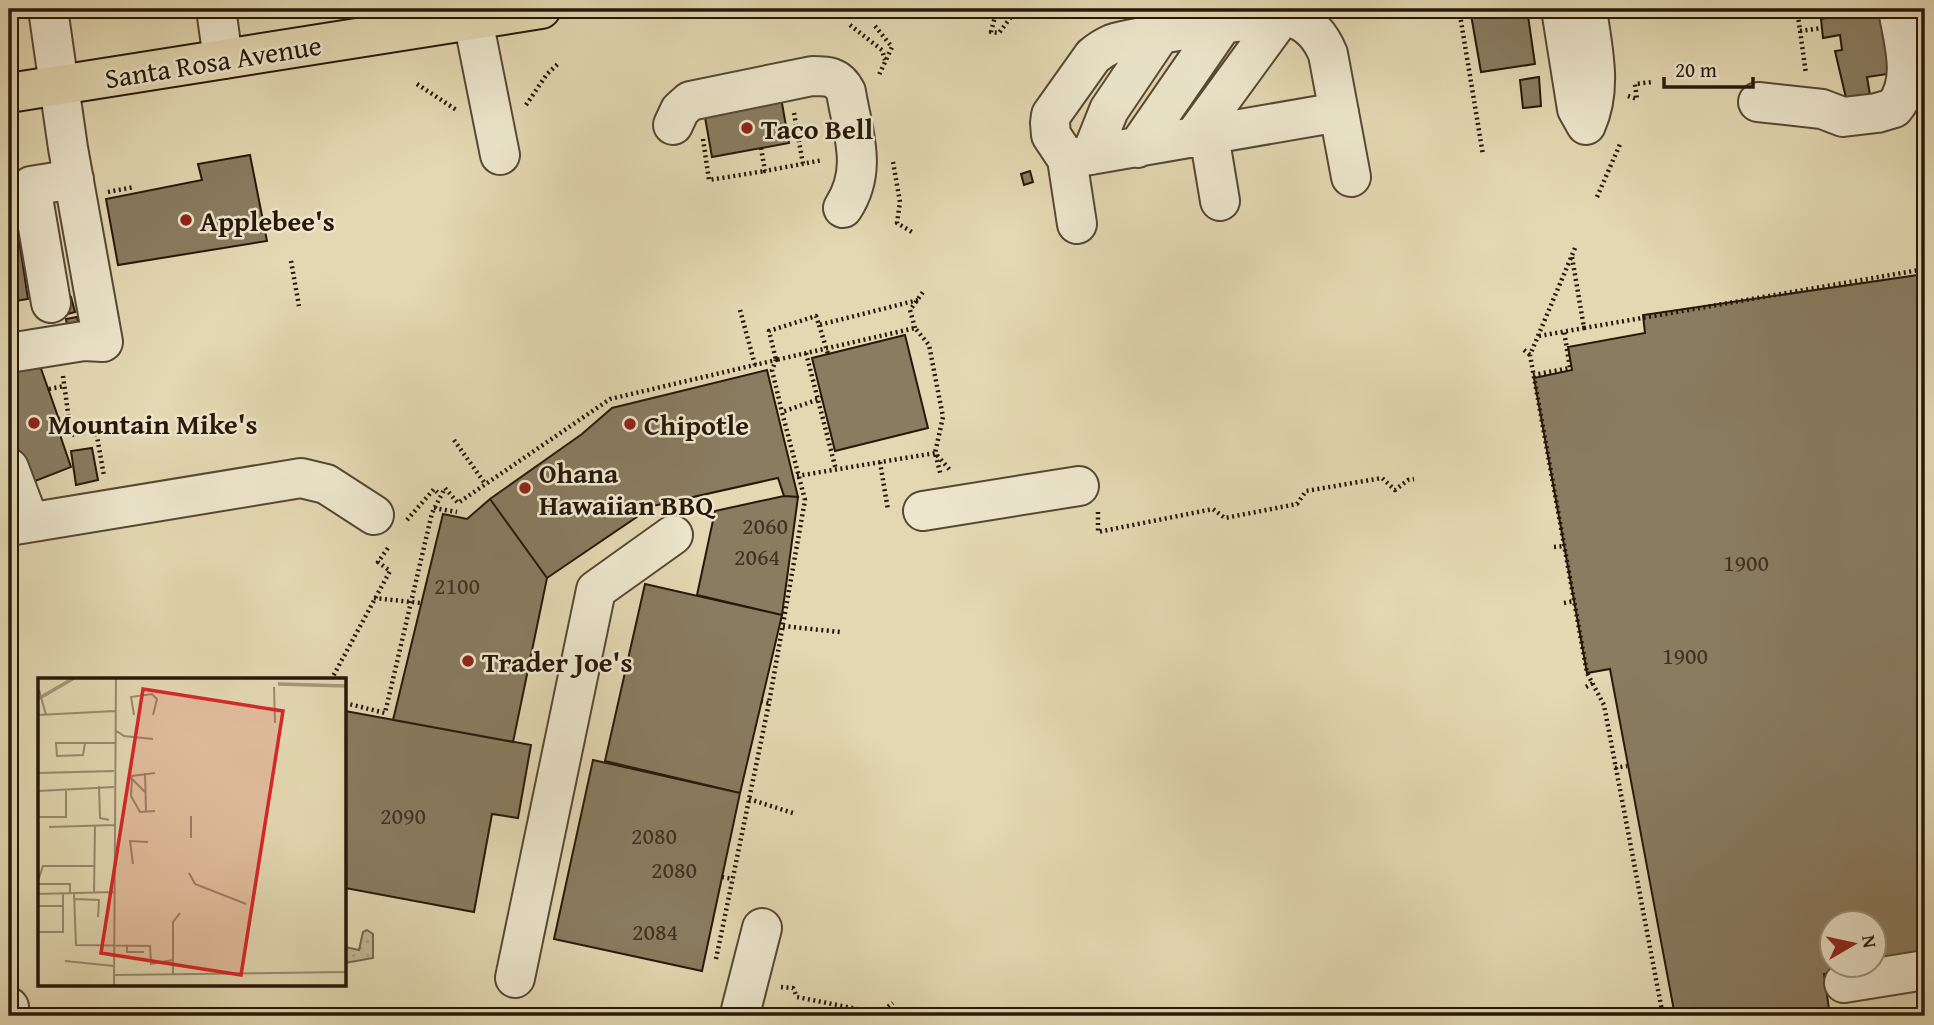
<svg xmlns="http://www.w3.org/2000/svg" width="1934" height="1025" viewBox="0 0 1934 1025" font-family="'Gentium Book Plus',serif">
<defs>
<pattern id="grass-dots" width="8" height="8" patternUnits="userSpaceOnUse" patternTransform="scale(1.75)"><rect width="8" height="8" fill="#c3b795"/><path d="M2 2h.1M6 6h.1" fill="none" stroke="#a89d7f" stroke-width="1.8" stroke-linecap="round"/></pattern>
</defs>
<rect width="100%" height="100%" fill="#e3d8b2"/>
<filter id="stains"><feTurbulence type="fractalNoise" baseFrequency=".00286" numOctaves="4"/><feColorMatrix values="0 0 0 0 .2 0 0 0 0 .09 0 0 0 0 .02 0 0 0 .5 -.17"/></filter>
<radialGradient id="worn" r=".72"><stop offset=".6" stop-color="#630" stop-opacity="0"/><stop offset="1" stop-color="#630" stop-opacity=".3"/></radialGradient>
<!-- grass -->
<path fill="url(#grass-dots)" stroke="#756850" stroke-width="2" d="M367,930l6,4v24l-28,5v-16l14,3 4,-18z"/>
<!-- building -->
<path fill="#897c61" stroke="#27180a" stroke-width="2" d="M1470,9h57l8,55 -54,8z
M1826,9h58l10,64 -27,4 3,18 -24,3 -11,-47 7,-1 -2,-15 -17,3 -2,-19 6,-1z
M1539,77l2,29 -18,2 -3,-28z
M780,92l9,51 -77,14 -9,-51z
M250,155l17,86 -149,24 -12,-66 96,-19 -4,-16z
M1030,171l3,11 -9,3 -3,-11z
M9,213h6l13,86 -19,3z
M1925,274v682l-51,9v-42h-42v42h37l-45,9 6,42h-155l-65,-347 -23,4 -53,-295 38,-8 -4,-23 77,-14 -2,-18z
M71,297l4,15 -15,4 -4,-16z
M77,317l4,17 -12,2 -3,-17z
M905,335l23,93 -93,23 -23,-93z
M39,363l23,65 -4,1 13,38 -46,18 -16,-45v-66z
M767,370l31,127 -14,-1 -6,-18 -125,28 -106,72 -57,-79 92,-65 30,-26z
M92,448l6,32 -22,5 -5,-34z
M784,496l14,1 -16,118 -85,-20 18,-84z
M490,499l57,79 -34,164 -120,-22 50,-206 24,5z
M645,584l137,31 -42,178 -135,-32z
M345,711l186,34 -13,73 -26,-4 -18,98 -129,-24z
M593,760l147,33 -38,178 -148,-32z"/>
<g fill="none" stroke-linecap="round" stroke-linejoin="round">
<!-- minor casing -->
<g stroke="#564834" stroke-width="42">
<path id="minor" d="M216,9l7,50
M1561,9l16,100 9,16c17,-38 6,-77 1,-116
M473,20l27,135
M1758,102l64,7 21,8 34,-4 17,-5c23,-28 9,-67 4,-99
M673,125l7,-15 10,-9 122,-25c16,0 26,0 34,16 7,42 22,78 -3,116
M1209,135l11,66
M1193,138l89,-122
M1137,148l85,-123
M1091,155l18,-45 50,-74
M1067,159l272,-47
M1077,224l-10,-65 -16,-24 -1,-12 1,-8 42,-59c6,-5 12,-9 19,-12 18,-6 166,-31 180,-26 18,5 29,19 36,36l23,123
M51,303l-20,-117 43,-7
M9,353l75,-12 19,1 -35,-194 -20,-139
M9,468l20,53
M923,511l156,-25
M9,526l292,-48 25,6 48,31
M515,978l81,-388 77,-55
M1844,983l81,-13
M9,1007l1,9
M741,1010l21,-82"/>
</g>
<!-- major casing -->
<g stroke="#27180a" stroke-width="42">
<path id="major" d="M9,93l532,-84"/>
</g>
<!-- path -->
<path stroke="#27180a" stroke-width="4.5" stroke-dasharray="2 3.5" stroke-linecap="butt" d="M997,9l-6,23 8,1 18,-24
M1459,9l24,146
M1797,9l9,65
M850,25l32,25 3,10
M875,26l17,21 -14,30
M1800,31l22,-3
M417,84l41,27
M1628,96l9,3 -2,-15 17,-2
M526,105l21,-31 12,-11
M794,113l9,51
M703,139l6,41 56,-9
M761,148l4,23 58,-11
M893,162l7,40 -3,21 15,9
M108,192l26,-5
M1597,197l24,-55
M1575,248l-45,107 57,318 17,32 59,311
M291,261l8,45
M918,300l-99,25 -3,-9 -47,15 7,29 139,-32 14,17 14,72 -8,36 6,23
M740,310l15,55
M819,325l9,29
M915,328l-5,-18 13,-18
M1584,328l341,-59
M1539,336l45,-8 -12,-71
M1524,350l6,5
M806,353l30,117
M1533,375l37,-7 -6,-37
M63,376l8,59 25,-4 8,45
M49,389l15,-3
M58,419l10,-2
M454,440l32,45
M880,462l8,48
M797,476l138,-23 16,18
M434,508l23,4
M1098,512v20l115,-23 12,9 72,-14 9,-13 76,-13 13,12 13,-10 6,-1
M407,520l27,-31 5,5
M1554,547l10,-1
M374,598l47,5
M1564,603l10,-2
M783,626l57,6
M331,680l59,-109 -12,-9 10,-14
M1586,687l7,-4
M761,701l8,2
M345,703l40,10 47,-200 13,-25 13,15 152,-104 166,-39 -4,10 10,42
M1615,768l12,-2
M749,799l47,15
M722,877l11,2
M716,959l53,-256 36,-203 -23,-88 40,-14
M781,987l12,1 4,9 75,15 13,-3 8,-6"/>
<!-- minor -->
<use href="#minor" stroke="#ede6cd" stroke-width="38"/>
<!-- major -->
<use href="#major" stroke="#e3d8b2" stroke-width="38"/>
</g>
<!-- markers -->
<g fill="#8f2418" stroke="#ede6cd" stroke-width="2.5">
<circle cx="747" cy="128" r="7"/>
<circle cx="186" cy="220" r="7"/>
<circle cx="34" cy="423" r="7"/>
<circle cx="630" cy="424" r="7"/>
<circle cx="525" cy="488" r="7"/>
<circle cx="468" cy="661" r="7"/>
</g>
<g text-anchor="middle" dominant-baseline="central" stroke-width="5" stroke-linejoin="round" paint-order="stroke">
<!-- number labels -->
<g font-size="24" fill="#403120">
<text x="765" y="525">2060</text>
<text x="757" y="556">2064</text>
<text x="1746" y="562">1900</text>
<text x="457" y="585">2100</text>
<text x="1685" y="655">1900</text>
<text x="403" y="815">2090</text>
<text x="654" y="835">2080</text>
<text x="674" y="869">2080</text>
<text x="655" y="931">2084</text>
</g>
<!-- street labels -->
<g font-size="28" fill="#27180a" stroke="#ede6cd">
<text transform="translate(213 61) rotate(-9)">Santa Rosa Avenue</text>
</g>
<!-- poi labels -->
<g font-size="28" font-weight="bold" fill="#27180a" stroke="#ede6cd" text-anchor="start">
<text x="761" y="128">Taco Bell</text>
<text x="200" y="220">Applebee's</text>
<text x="48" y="423">Mountain Mike's</text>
<text x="644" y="424">Chipotle</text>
<text x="539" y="472">Ohana<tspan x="539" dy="32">Hawaiian BBQ</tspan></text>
<text x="482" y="661">Trader Joe's</text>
</g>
</g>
<!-- overview -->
<g transform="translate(38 678)">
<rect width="308" height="308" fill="#e3d8b2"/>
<path fill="none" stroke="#a39779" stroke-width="3.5" d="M240,6l68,2M0,21l36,-21"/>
<path fill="none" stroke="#988b6f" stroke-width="2" d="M236,9l1,36M1,12l7,25M0,37l77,-4M96,37l-3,-18 21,-3 5,5 -4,16M77,52l9,6 29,3M47,65l-2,12 -26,1 -1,-13h59M0,95l76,-2M107,95l1,38M117,95l-23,3 -1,20 9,16 15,-1M93,100l15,15M61,108l1,32 9,2M0,113l76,-4M153,138v22M0,139h28v-26M11,149l66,-2M95,186l-3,-23 18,1M151,195l6,11 51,20M0,203l5,-15h51M0,206h32v9M36,215l2,52 74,1 1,18 22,-4M56,215l1,-68M0,216l76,-2M36,221l25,1 -1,17M0,228h25v-13M0,254h25v-26M89,268v6h17M27,283l49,5M135,296v-52l7,-9M76,297l232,-3M76,308l2,-308"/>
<path fill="#d62828" fill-opacity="0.15" stroke="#d62828" stroke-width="3.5" d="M105,11l140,22 -42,264 -140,-22z"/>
<rect width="308" height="308" fill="none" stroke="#27180a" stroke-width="3.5"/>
</g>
<!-- margin -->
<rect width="1934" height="1025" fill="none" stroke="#e3d8b2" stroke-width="35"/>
<rect x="10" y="10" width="1913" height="1004" fill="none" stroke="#27180a" stroke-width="3.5"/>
<rect x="18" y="18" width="1899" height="990" fill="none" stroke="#27180a" stroke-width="2"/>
<!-- north arrow -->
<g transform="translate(1853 944) rotate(81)"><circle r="33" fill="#ede6cd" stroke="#9e947f" stroke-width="2"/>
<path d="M0-5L12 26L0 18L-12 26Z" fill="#8f2418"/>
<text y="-10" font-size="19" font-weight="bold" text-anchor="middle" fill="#27180a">N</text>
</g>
<!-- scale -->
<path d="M1664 77v10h89v-10" fill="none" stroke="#27180a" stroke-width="3.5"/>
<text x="1675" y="77" font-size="21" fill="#27180a" stroke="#ede6cd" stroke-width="5" paint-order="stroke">20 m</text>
<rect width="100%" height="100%" filter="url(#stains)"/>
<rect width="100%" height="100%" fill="url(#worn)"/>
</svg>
